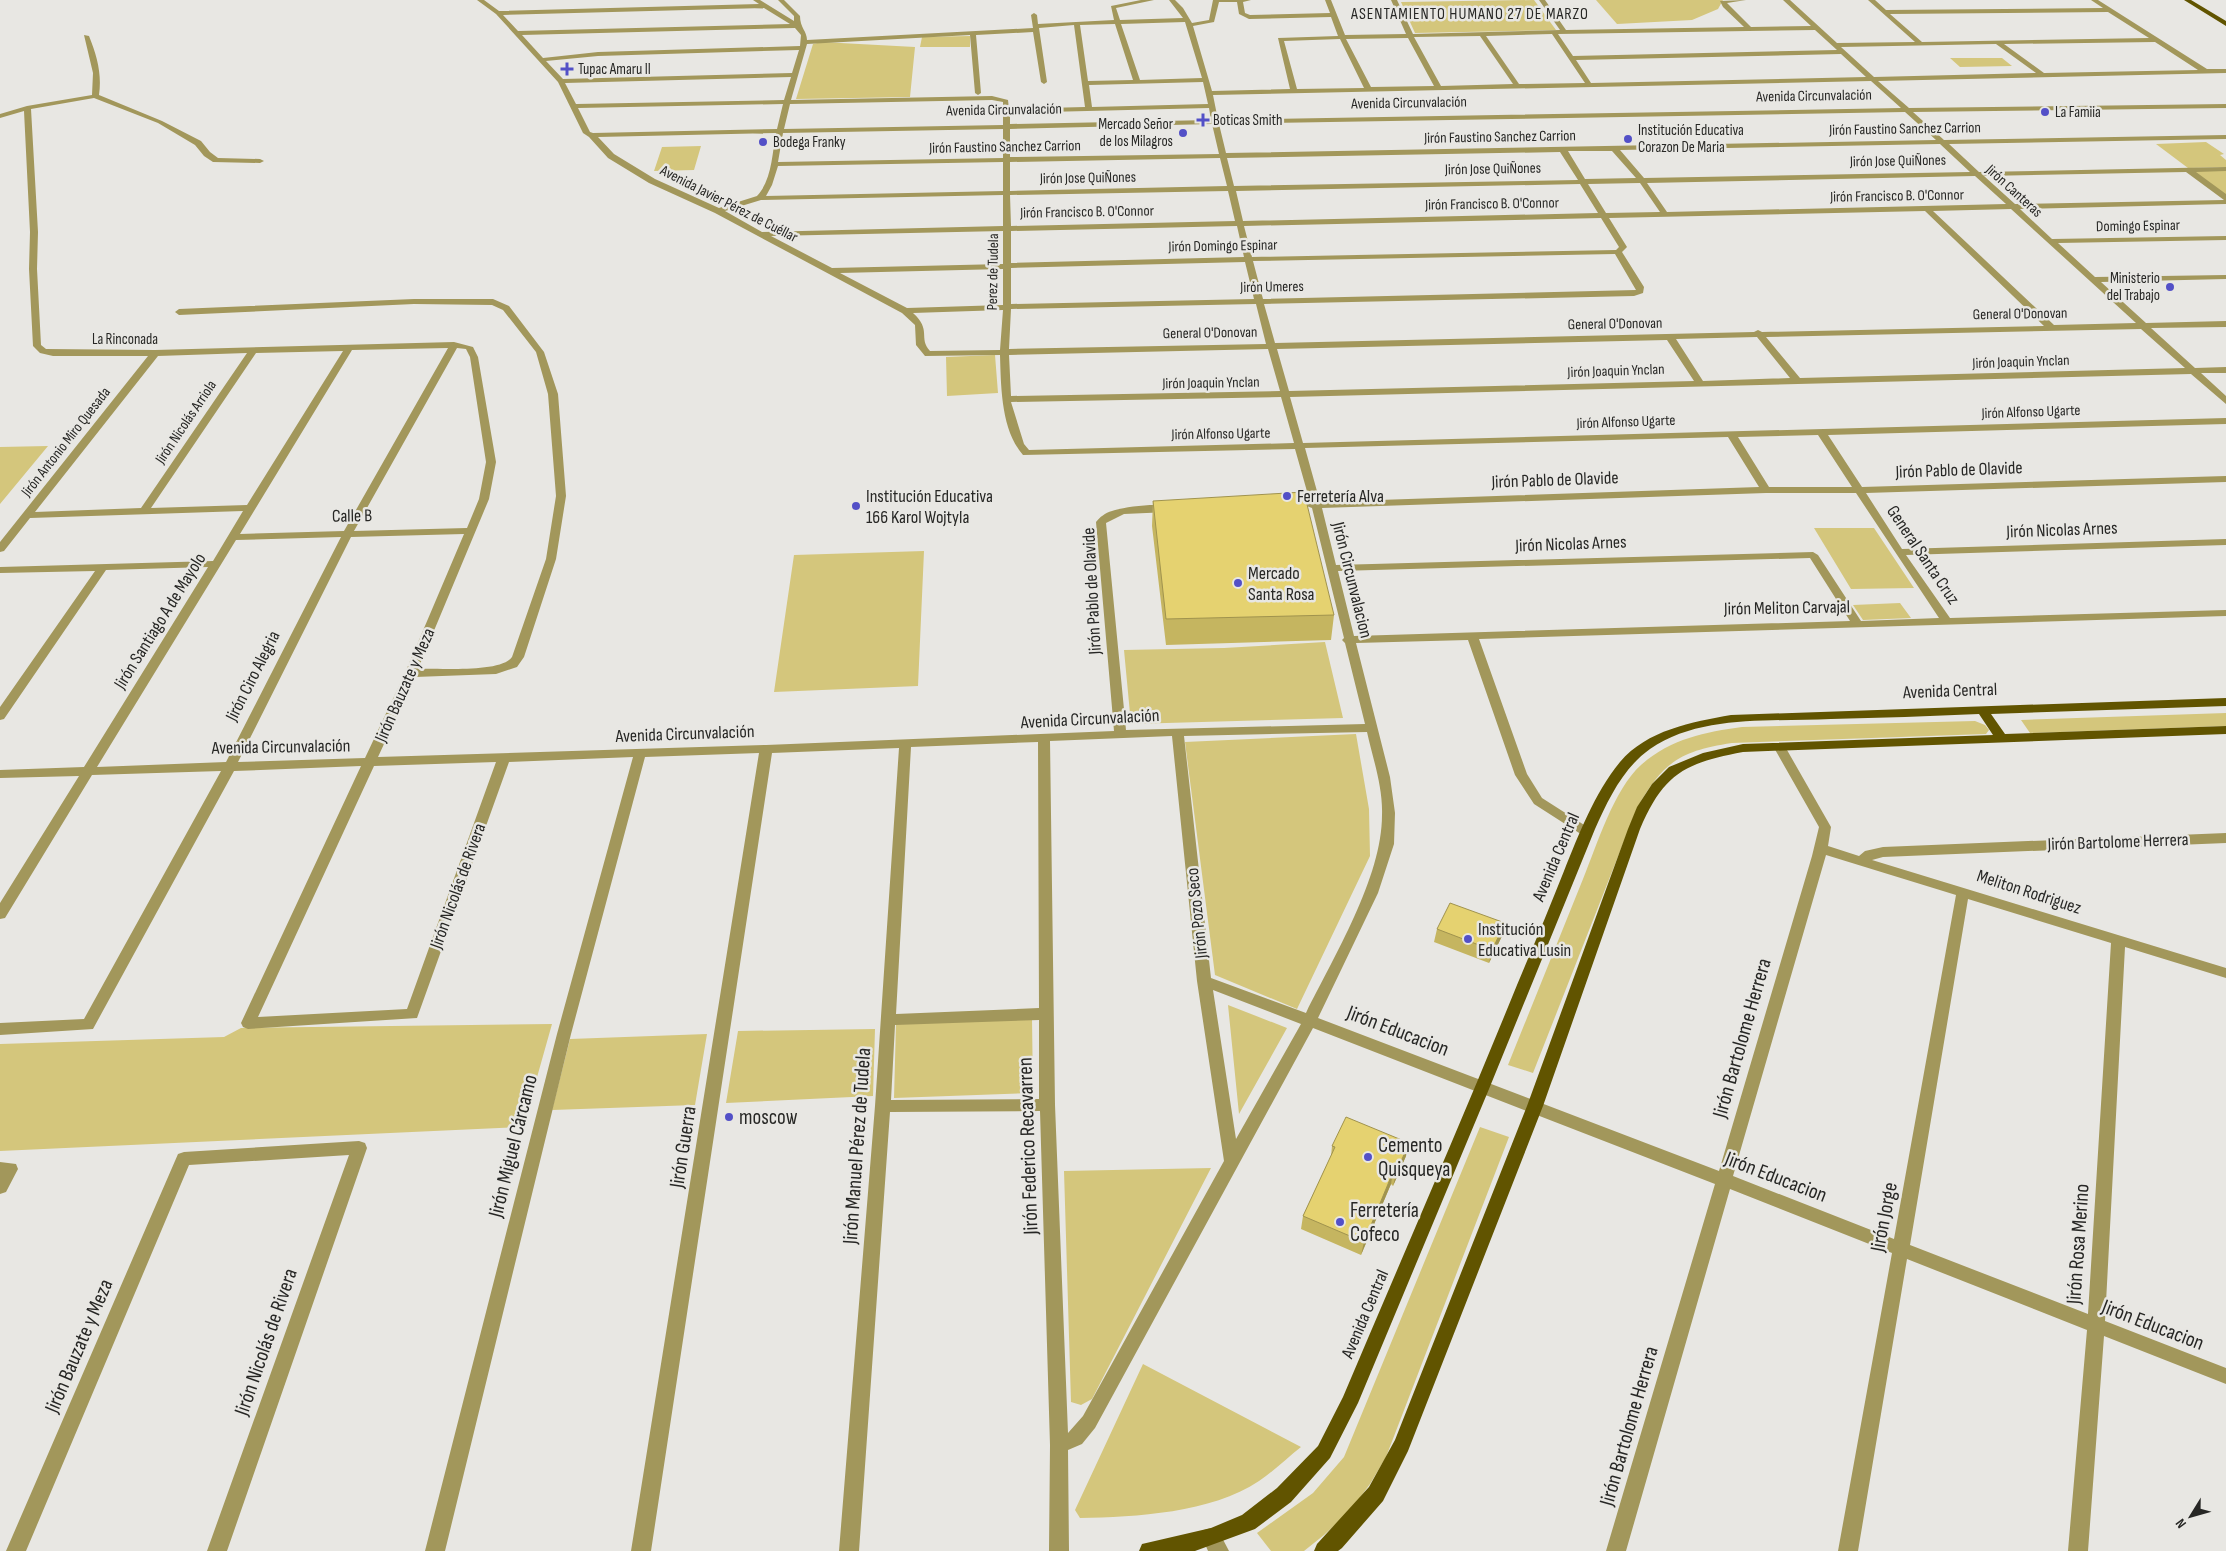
<svg xmlns="http://www.w3.org/2000/svg" width="2226" height="1551" viewBox="0 0 2226 1551" font-family="'Sofia Sans Condensed',sans-serif">
<rect width="100%" height="100%" fill="#e8e7e3"/>
<!-- green -->
<path fill="#d4c67c" d="M1534,0l22,30 -141,3 -14,-31z
M1596,0h127l-5,9 -26,11 -75,4z
M970,36v11h-50l2,-10z
M822,42l93,5 -5,50 -114,2 17,-55z
M1950,58h52l10,8 -52,1z
M2206,142l18,12 -4,1 6,5v7l-38,1 -32,-24z
M701,146l-7,24 -40,1 8,-24z
M2226,170v26l-34,-25z
M995,355l3,38 -51,3 -1,-39z
M48,446l-48,58v-57z
M1814,528h60l40,60 -63,1z
M924,551l-6,135 -144,6 20,-137z
M1900,603l11,15 -48,2 -10,-15z
M1325,642l18,76 -212,6 -7,-74 100,-2z
M2226,713v13l-196,7 -9,-13z
M1975,721l10,4 4,5 -3,4 -254,9c-52,8 -69,19 -95,65l-104,265 -25,-8c25,-62 50,-124 75,-186 14,-34 31,-90 58,-114 29,-26 64,-33 101,-38z
M1356,734l13,75 1,47 -73,153 -82,-34 -30,-233z
M1228,1005l59,23 -48,86z
M1032,1019l1,74 -139,5 2,-74z
M552,1024l-29,103 -523,24v-107l224,-7 17,-9z
M875,1029l-2,67 -147,7 12,-72z
M707,1034l-12,71 -143,5 18,-71z
M1480,1127l29,10 -123,320 -16,27 -20,27 -26,24 -20,16h-33l-14,-18 56,-40 31,-36z
M1211,1168l-119,231 -11,6 -10,-3 -7,-231z
M1143,1364l158,83c-14,11 -27,24 -42,34 -48,32 -123,36 -179,37l-5,-8z"/>
<g fill="none" stroke-linecap="round" stroke-linejoin="round">
<!-- minor -->
<path fill="#a2975b" fill-rule="evenodd" d="M477,0h7l15,11 260,-7 -6,-4h7l34,21v-5l-16,-16h6l16,16c0,12 7,15 7,24l226,-12 -2,-13 3,-2 3,2 1,9 76,-4 -3,-14 30,-6h13l-38,8 4,12 63,-2 -14,-18h6l8,8 9,15 17,-3 4,-20h38l-8,2 2,11 5,2 80,-2 -5,-13h6l14,35 61,-1 -15,-34h6l16,34 147,-4 -21,-30h6l21,30 178,-3 -21,-20 -3,-6 26,-1 -19,3 24,24 60,-1 -28,-26h7l47,43 78,-1 -47,-42h7l11,10 217,-2 -12,-8h7l109,69h19v4l-348,8 31,27 317,-4v4l-313,4 31,28 282,-5v4l-277,5 30,28 247,-5v4l-30,1 30,22v10l-206,5 32,30 174,-3v4l-168,3 37,34 131,-2v4l-125,3 45,41 80,-2v6l-75,1 44,40 31,-1v6h-25l25,23v8l-35,-30 -901,23 13,46 923,-25v6l-398,11 34,52 364,-11v6l-360,11 36,56 324,-10v6l-320,10 44,63 276,-8v6l-747,23 48,135 15,24 50,32 1,3 -6,5 -53,-34 -19,-29 -47,-135 -112,3 34,134 5,36 -1,31 -16,49 -60,125 401,153 93,-315 7,-29 -46,-81 2,-3h8l48,84 -3,19 31,10 6,-5 18,-4 343,-14v10l-343,14 -11,3 354,108v10l-101,-31 -20,374 121,47v16l-122,-48 -16,215h-20l19,-221 -180,-71 -49,292h-20l54,-298 -162,-64 -104,362h-20l109,-367 -402,-156 -218,400 -13,16 -14,6 1,101h-20l1,-106 -10,-334 -150,1 -31,439h-20l36,-445 24,-358 -127,5 -121,798h-20l128,-798 -114,4 -74,277 -126,517h-20l132,-517 76,-277 -124,5 -92,256 -169,11 -5,-2 -2,-4 120,-257 -127,5 -141,258 -93,6v-12l84,-4 137,-248 -129,4 -87,143 -5,1v-16l79,-127 -79,2v-8l84,-3 124,-200 -102,3 -102,149 -4,1v-13l95,-136 -95,2v-6l213,-6 30,-50 -213,7 -26,33 -4,1v-10l148,-186h-95l-13,-3 -7,-7 -4,-77 1,-37 -6,-121 -24,7v-4l27,-8 65,-11 1,-22 -9,-38 5,1c8,20 13,38 10,59l63,26 39,20 9,11 8,6 42,1 4,2 -4,2 -47,-1 -9,-6 -9,-11 -37,-22 -64,-25 -63,11 7,123 -1,37 4,76 5,4 109,1 299,-8 19,5 5,10 18,105 -7,37 -71,170c21,-1 83,4 94,-12l34,-98 10,-63 -8,-102 -12,-42 -33,-42 -11,-5 -78,-1 -235,11 -4,-3 4,-3 235,-10h79l16,7 35,46 14,42 8,102 -10,63 -32,98 -7,10 -21,7 -81,3 -37,80 388,-12 348,-14 -18,-209c4,-5 9,-9 16,-11 11,-4 54,-10 62,-2l-5,3 -45,2 -18,9 20,207 239,-6 -20,-81 -3,-3 2,-2 -32,-130 -8,-3 6,-3 -15,-53 -272,6c-22,-25 -22,-68 -23,-100l-75,1 -9,-11 -1,-20 -13,-12 -187,-100 -66,-30 -41,-25 -19,-21 -6,-4 -25,-51 -62,-68zM1219,2h18l2,12 10,5 82,-2 7,19 -60,2 12,51 -78,2 -19,-65 21,-4zM764,8l26,16 -272,7 -15,-16zM2108,12l41,26 -227,4 -32,-28zM1185,22l17,56 -62,2 -19,-56zM1115,24l18,56 -45,1 -8,-56zM1074,25l11,82 -76,2 -1,-9 -16,-4 -201,4 16,-56 163,-9 5,58 3,2 3,-2 -5,-58 57,-3 8,50 3,2 3,-2 -8,-54zM795,28l6,7 -1,11 -202,6 -55,6 -21,-23zM1815,30l22,20 -264,6 -15,-22zM1552,34l33,49 -66,1 -33,-48zM1480,36l33,48 -72,2 -27,-49zM1408,38l26,48 -63,1 -25,-48zM1340,39l24,49 -67,1 -13,-48zM2155,42l43,28 -154,3 -40,-29zM1996,44l40,29 -162,4 -33,-30zM799,50l-7,23 -229,6 -17,-18 52,-5zM1841,54l25,23 -275,6 -15,-23zM791,77l-7,23 -208,4 -11,-21zM1871,81l30,27 -683,12 -5,-25zM1203,82l5,22 -116,3 -3,-22zM992,100l11,2v23l-219,4 6,-25zM783,104l-6,25 -184,4 -3,-1 -12,-24zM1209,108l2,12 -201,4v-11zM1905,112l31,28 -710,13 -7,-29zM1212,124l7,30 -209,3v-28zM1003,129v29l-225,4 5,-29zM776,133c-4,21 -4,47 -19,63l-38,12 -64,-29 -41,-25 -16,-17zM1940,144l30,28 -326,6 -24,-28zM1568,151h44l24,27 -51,1zM1560,152l18,28 -344,6 -7,-28zM1220,158l7,28 -217,5v-29zM1003,162v29l-237,5 6,-11 6,-19zM2186,172l38,28 -209,4 -31,-28zM1975,176l31,28 -339,8 -20,-29zM1640,183l20,29 -54,1 -18,-29zM1580,184l18,29 -355,8 -7,-30zM1228,191l7,30 -224,5 -1,-31zM1003,195v31l-241,6 -37,-21 36,-11zM2011,209l125,114 -82,2 -121,-114zM1925,211l119,115 -282,6 -4,-2 -4,2 -479,11 -11,-39 370,-8 9,-3 1,-6 -22,-35 5,-5 -18,-29zM1601,218l18,29 -3,3 -364,7 -8,-31zM1237,226l7,31 -233,6v-32zM1003,231v33l-171,4 -61,-32zM1615,254l21,36 -373,9 -10,-38zM1245,262l9,37 -243,5v-36zM1003,269v36l-96,3 -67,-35zM1256,304l10,40 -257,5 2,-40zM1003,310l-3,40 -70,1c-12,-13 2,-21 -17,-38zM2141,329l44,39 -385,10 -34,-41zM1757,337l33,41 -87,3 -27,-42zM1667,340l27,41 -405,10 -12,-42zM448,348l-104,183 -104,3 112,-184zM457,348l9,1 4,8 16,105 -7,37 -12,29 -113,3zM1268,349l12,42 -269,5 -2,-41zM343,351l-96,154 -96,3 105,-155zM247,353l-106,155 -106,4 123,-156zM1281,397l13,46 -265,7 -5,-6 -13,-42zM1818,435l34,52h-83l-31,-50zM1728,437l31,50 -439,15 -15,-54zM1766,493h90l83,125 -78,3 -43,-66 -5,-3 -477,13 -14,-57zM464,534l-59,139 -40,85 -127,4 113,-225zM341,537l-115,225 -129,5 139,-227zM1810,558l40,63 -496,15 -16,-65zM1367,732c6,27 16,55 15,83 0,63 -48,141 -76,198l-95,-35 -27,-242zM1172,736l25,245 27,180 -141,255 -15,17 -13,-328 -5,-364zM1038,742l1,266 -143,6 15,-267zM496,762l-89,247 -149,8 116,-251zM1826,855l130,40 -62,344 -161,-63zM1968,899l143,44 -23,371 -178,-69zM1213,990l88,34 -65,115zM1039,1020v79l-148,1 4,-75z
M359,1141l6,2 2,5 -140,403h-20l142,-396 -160,10 -163,386h-20l172,-397 6,-2z
M0,1162l16,2 2,5 -12,23 -6,2z
M1211,1528l7,2 11,21h-21l-6,-14 2,-7z"/>
<!-- major -->
<path fill="#615400" fill-rule="evenodd" d="M2184,0h7l35,21v5z
M2226,698v8l-235,8 14,20 221,-8v8l-483,18c-58,11 -79,21 -103,77l-97,277 -135,345 -25,50 -41,47 -4,3h-24l3,-7 52,-57 26,-47 132,-334 101,-277 9,-22 15,-23 17,-17 34,-14 40,-9 250,-9 -14,-21c-49,2 -99,4 -148,5 -58,3 -130,-5 -181,30 -27,19 -42,51 -55,80l-106,260 -131,314 -28,55 -39,44 -36,27 -60,22h-56l3,-7 69,-16 31,-13 35,-27 41,-42 25,-49c58,-137 118,-274 174,-412 16,-38 32,-76 47,-114 15,-37 30,-77 56,-109 27,-32 72,-40 111,-47z"/>
</g>
<!-- wall -->
<path fill="#c5b560" d="M1153,501l181,114 -3,25 -165,5 -14,-119z
M1505,923l-3,13 -13,27 -55,-21 3,-13z
M1332,1146l74,10 -13,30 -2,-2 -30,71 -60,-26 2,-13 28,-60z"/>
<!-- shaded-wall -->
<path fill="#a0934e" d="M1505,923l-3,13 -13,27 3,-13z
M1409,1143l-3,13 -13,30 3,-13z
M1393,1172l-2,12 -30,71 3,-13z"/>
<!-- building -->
<path fill="#e5d270" stroke="#a0934e" d="M1304,492l30,123 -168,4 -13,-118z
M1450,903l55,20 -13,27 -55,-21z
M1346,1117l63,26 -13,30 -3,-1 -29,70 -61,-26 32,-69 -3,-1z"/>
<!-- markers -->
<g fill="#5350c7" stroke="#e8e7e3" stroke-width="2">
<path d="M564.5 61.5h5v5h5v5h-5v5h-5v-5h-5v-5h5z"/>
<circle cx="2045" cy="112" r="5"/>
<path d="M1200.5 112.5h5v5h5v5h-5v5h-5v-5h-5v-5h5z"/>
<circle cx="1183" cy="133" r="5"/>
<circle cx="1628" cy="139" r="5"/>
<circle cx="763" cy="142" r="5"/>
<circle cx="2170" cy="287" r="5"/>
<circle cx="1287" cy="496" r="5"/>
<circle cx="856" cy="506" r="5"/>
<circle cx="1238" cy="583" r="5"/>
<circle cx="1468" cy="939" r="5"/>
<circle cx="729" cy="1117" r="5"/>
<circle cx="1368" cy="1157" r="5"/>
<circle cx="1340" cy="1222" r="5"/>
</g>
<g text-anchor="middle" dominant-baseline="central" stroke-width="5" stroke-linejoin="round" paint-order="stroke">
<!-- far-poi labels -->
<g font-size="15" fill="#272725" stroke="#e8e7e3" text-anchor="start">
<text x="578" y="69">Tupac Amaru II</text>
<text x="2055" y="112">La Famiia</text>
<text x="1213" y="120">Boticas Smith</text>
<text x="1173" y="124" text-anchor="end">Mercado Señor<tspan x="1173" dy="17">de los Milagros</tspan></text>
<text x="1638" y="130">Institución Educativa<tspan x="1638" dy="17">Corazon De Maria</tspan></text>
<text x="773" y="142">Bodega Franky</text>
<text x="2160" y="278" text-anchor="end">Ministerio<tspan x="2160" dy="17">del Trabajo</tspan></text>
</g>
<!-- far-street labels -->
<g font-size="15" fill="#272725" stroke="#e8e7e3">
<text transform="translate(1814 96) rotate(-1)">Avenida Circunvalación</text>
<text transform="translate(1409 103) rotate(-1)">Avenida Circunvalación</text>
<text transform="translate(1004 110) rotate(-1)">Avenida Circunvalación</text>
<text transform="translate(1905 129) rotate(-1)">Jirón Faustino Sanchez Carrion</text>
<text transform="translate(1500 137) rotate(-1)">Jirón Faustino Sanchez Carrion</text>
<text transform="translate(1005 147) rotate(-1)">Jirón Faustino Sanchez Carrion</text>
<text transform="translate(1898 161) rotate(-1)">Jirón Jose QuiÑones</text>
<text transform="translate(1493 169) rotate(-1)">Jirón Jose QuiÑones</text>
<text transform="translate(1088 178) rotate(-1)">Jirón Jose QuiÑones</text>
<text transform="translate(2014 191) rotate(42)">Jirón Canteras</text>
<text transform="translate(1897 196) rotate(-1)">Jirón Francisco B. O'Connor</text>
<text transform="translate(729 204) rotate(27)">Avenida Javier Pérez de Cuéllar</text>
<text transform="translate(1492 204) rotate(-1)">Jirón Francisco B. O'Connor</text>
<text transform="translate(1087 212) rotate(-1)">Jirón Francisco B. O'Connor</text>
<text transform="translate(2138 226) rotate(-1)">Domingo Espinar</text>
<text transform="translate(1223 246) rotate(-1)">Jirón Domingo Espinar</text>
<text transform="translate(993 272) rotate(-89)">Perez de Tudela</text>
<text transform="translate(1272 287) rotate(-1)">Jirón Umeres</text>
<text transform="translate(2020 314) rotate(-1)">General O'Donovan</text>
<text transform="translate(1615 324) rotate(-1)">General O'Donovan</text>
<text transform="translate(1210 333) rotate(-1)">General O'Donovan</text>
<text x="125" y="339">La Rinconada</text>
<text transform="translate(2021 362) rotate(-2)">Jirón Joaquin Ynclan</text>
<text transform="translate(1616 371) rotate(-2)">Jirón Joaquin Ynclan</text>
<text transform="translate(1211 383) rotate(-1)">Jirón Joaquin Ynclan</text>
<text transform="translate(2031 412) rotate(-2)">Jirón Alfonso Ugarte</text>
<text transform="translate(186 422) rotate(-56)">Jirón Nicolás Arriola</text>
<text transform="translate(1626 422) rotate(-2)">Jirón Alfonso Ugarte</text>
<text transform="translate(1221 434) rotate(-1)">Jirón Alfonso Ugarte</text>
<text transform="translate(66 442) rotate(-52)">Jirón Antonio Miro Quesada</text>
</g>
<!-- far-neighbourhood labels -->
<g font-size="16" letter-spacing="1" fill="#272725" stroke="#e8e7e3">
<text x="1470" y="14">ASENTAMIENTO HUMANO 27 DE MARZO</text>
</g>
<!-- street labels -->
<g font-size="18" fill="#272725" stroke="#e8e7e3">
<text transform="translate(1959 470) rotate(-2)">Jirón Pablo de Olavide</text>
<text transform="translate(1555 480) rotate(-2)">Jirón Pablo de Olavide</text>
<text transform="translate(352 516) rotate(-1)">Calle B</text>
<text transform="translate(2062 530) rotate(-2)">Jirón Nicolas Arnes</text>
<text transform="translate(1571 544) rotate(-2)">Jirón Nicolas Arnes</text>
<text transform="translate(1923 555) rotate(56)">General Santa Cruz</text>
<text transform="translate(1352 580) rotate(76)">Jirón Circunvalacion</text>
<text transform="translate(1092 591) rotate(-93)">Jirón Pablo de Olavide</text>
<text transform="translate(1787 608) rotate(-1)">Jirón Meliton Carvajal</text>
<text transform="translate(160 621) rotate(-58)">Jirón Santiago A de Mayolo</text>
<text transform="translate(253 676) rotate(-63)">Jirón Ciro Alegria</text>
<text transform="translate(405 685) rotate(-66)">Jirón Bauzate y Meza</text>
<text transform="translate(1950 691) rotate(-2)">Avenida Central</text>
<text transform="translate(1090 719) rotate(-3)">Avenida Circunvalación</text>
<text transform="translate(685 734) rotate(-2)">Avenida Circunvalación</text>
<text transform="translate(281 747) rotate(-1)">Avenida Circunvalación</text>
<text transform="translate(2118 842) rotate(-2)">Jirón Bartolome Herrera</text>
<text transform="translate(1556 857) rotate(-67)">Avenida Central</text>
<text transform="translate(458 886) rotate(-70)">Jirón Nicolás de Rivera</text>
<text transform="translate(2029 892) rotate(18)">Meliton Rodriguez</text>
<text transform="translate(1197 913) rotate(-96)">Jirón Pozo Seco</text>
<text transform="translate(1365 1314) rotate(-67)">Avenida Central</text>
</g>
<!-- poi labels -->
<g font-size="18" fill="#272725" stroke="#e8e7e3" text-anchor="start">
<text x="866" y="496">Institución Educativa<tspan x="866" dy="21">166 Karol Wojtyla</tspan></text>
<text x="1297" y="496">Ferretería Alva</text>
<text x="1248" y="573">Mercado<tspan x="1248" dy="21">Santa Rosa</tspan></text>
<text x="1478" y="929">Institución<tspan x="1478" dy="21">Educativa Lusin</tspan></text>
</g>
<!-- near-street labels -->
<g font-size="21" fill="#272725" stroke="#e8e7e3">
<text transform="translate(1398 1031) rotate(21)">Jirón Educacion</text>
<text transform="translate(1742 1038) rotate(-74)">Jirón Bartolome Herrera</text>
<text transform="translate(513 1146) rotate(-76)">Jirón Miguel Cárcamo</text>
<text transform="translate(857 1146) rotate(-86)">Jirón Manuel Pérez de Tudela</text>
<text transform="translate(1028 1146) rotate(-92)">Jirón Federico Recavarren</text>
<text transform="translate(683 1147) rotate(-81)">Jirón Guerra</text>
<text transform="translate(1776 1177) rotate(21)">Jirón Educacion</text>
<text transform="translate(1884 1217) rotate(-79)">Jirón Jorge</text>
<text transform="translate(2078 1244) rotate(-86)">Jirón Rosa Merino</text>
<text transform="translate(2153 1325) rotate(21)">Jirón Educacion</text>
<text transform="translate(266 1342) rotate(-71)">Jirón Nicolás de Rivera</text>
<text transform="translate(79 1346) rotate(-67)">Jirón Bauzate y Meza</text>
<text transform="translate(1629 1426) rotate(-74)">Jirón Bartolome Herrera</text>
</g>
<!-- near-poi labels -->
<g font-size="21" fill="#272725" stroke="#e8e7e3" text-anchor="start">
<text x="739" y="1117">moscow</text>
<text x="1378" y="1145">Cemento<tspan x="1378" dy="24">Quisqueya</tspan></text>
<text x="1350" y="1210">Ferretería<tspan x="1350" dy="24">Cofeco</tspan></text>
</g>
</g>
<!-- north arrow -->
<g transform="translate(2191 1516) rotate(233)" stroke="#e8e7e3" stroke-width="4" paint-order="stroke">
<path d="M0-4L9 19L0 12L-9 19Z" fill="#272725"/>
<text y="-8" font-size="14" font-weight="bold" text-anchor="middle" fill="#272725">N</text>
</g>
</svg>
